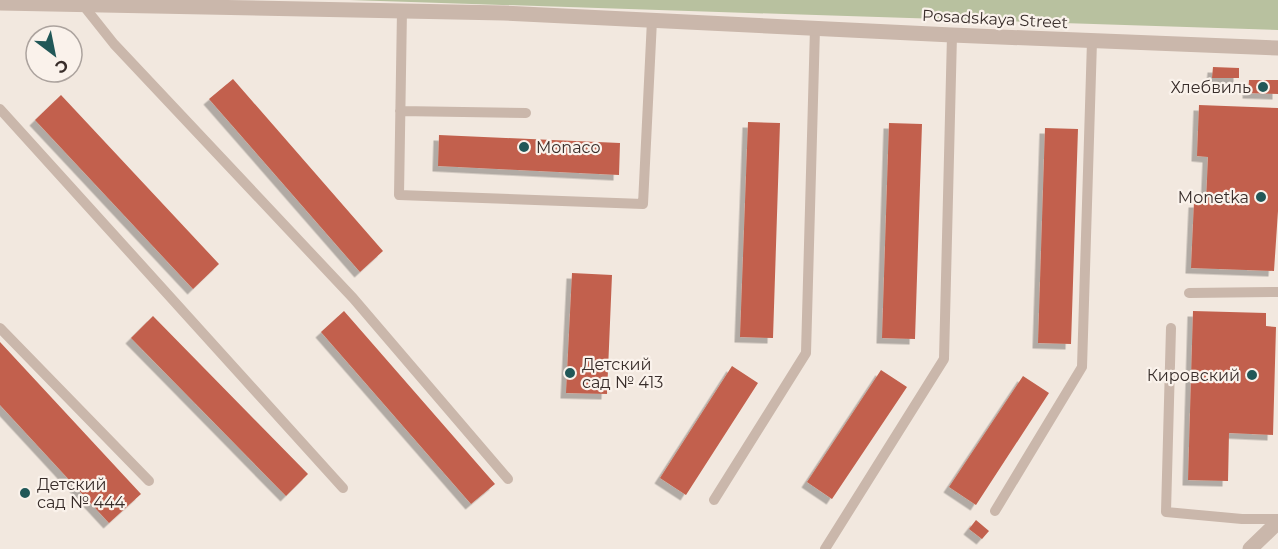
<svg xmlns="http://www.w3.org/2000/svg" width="1278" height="549" viewBox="0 0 1278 549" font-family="Montserrat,sans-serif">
<defs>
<filter id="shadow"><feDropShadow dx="-5.5" dy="5.5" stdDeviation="0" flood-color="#0004"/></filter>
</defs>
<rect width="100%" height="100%" fill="#f2e8df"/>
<!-- green -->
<path fill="#b8c19f" d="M350,0h928v30z"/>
<!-- building -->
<path fill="#c2614d" filter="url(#shadow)" d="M1213,67l26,1v10h-27z
M233,79l150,172 -23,21 -151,-173z
M1249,80h29v14l-30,-1z
M61,95l158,169 -26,25 -158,-169z
M1199,105l79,3v103l-4,60 -83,-3 3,-66h12l2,-45 -11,-1z
M748,122l32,1 -7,215 -33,-1z
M889,123l33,1 -7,215 -33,-1z
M1045,128l33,1 -7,215 -33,-1z
M439,135l181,8 -1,32 -181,-9z
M572,273l40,2 -5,119 -41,-1z
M344,311l151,173 -24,20 -150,-172z
M1193,311l73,2v13l10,1 -3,108 -44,-2 -1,48 -40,-1z
M153,316l155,158 -22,22 -155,-158z
M0,342l141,152 -32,29 -109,-118z
M732,366l26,17 -72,112 -26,-17z
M881,370l26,17 -75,112 -25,-17z
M1023,376l26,17 -73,112 -27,-18z
M976,520l13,11 -7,8 -13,-10z"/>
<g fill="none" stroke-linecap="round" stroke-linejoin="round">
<!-- service -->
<path stroke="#cab7ab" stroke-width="10" d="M83,5l31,39 239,254 155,181
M402,10l-3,185 244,9 9,-184
M0,109l343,379
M400,111l126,2
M1189,293l89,-1
M0,328l149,153
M1171,328l-5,184 76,7h36
M714,500l92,-147 9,-325
M995,511l87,-144 10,-326
M825,549l119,-190 8,-324"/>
<!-- minor -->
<path stroke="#cab7ab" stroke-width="15" d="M1250,549l28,-27"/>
<!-- tertiary -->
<path stroke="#cab7ab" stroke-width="15" d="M0,3l504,10 448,22 326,13"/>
</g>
<!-- markers -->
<g fill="#215858" stroke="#faf2eb" stroke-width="2">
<circle cx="1263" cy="87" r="6"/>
<circle cx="524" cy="147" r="6"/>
<circle cx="1261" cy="197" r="6"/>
<circle cx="570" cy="373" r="6"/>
<circle cx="1252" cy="375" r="6"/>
<circle cx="25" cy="493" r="6"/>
</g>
<g text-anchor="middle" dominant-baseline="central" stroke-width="4.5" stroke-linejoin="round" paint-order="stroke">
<!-- street labels -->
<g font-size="16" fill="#382d2a" stroke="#faf2eb">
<text transform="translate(995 19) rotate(3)">Posadskaya Street</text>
</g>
<!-- poi labels -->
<g font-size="16" fill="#382d2a" stroke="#faf2eb" text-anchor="end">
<text x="1251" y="87">Хлебвиль</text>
<text x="536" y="147" text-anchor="start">Monaco</text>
<text x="1249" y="197">Monetka</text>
<text x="582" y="364" text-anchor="start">Детский<tspan x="582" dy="18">сад № 413</tspan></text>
<text x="1240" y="375">Кировский</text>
<text x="37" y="484" text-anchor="start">Детский<tspan x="37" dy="18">сад № 444</tspan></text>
</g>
</g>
<!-- north arrow -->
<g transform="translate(54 54) rotate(148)"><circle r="28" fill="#faf2eb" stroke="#aca39e" stroke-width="1.5"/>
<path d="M0-4.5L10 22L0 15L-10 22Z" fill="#215858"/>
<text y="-9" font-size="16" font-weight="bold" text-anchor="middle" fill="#382d2a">С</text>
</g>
</svg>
